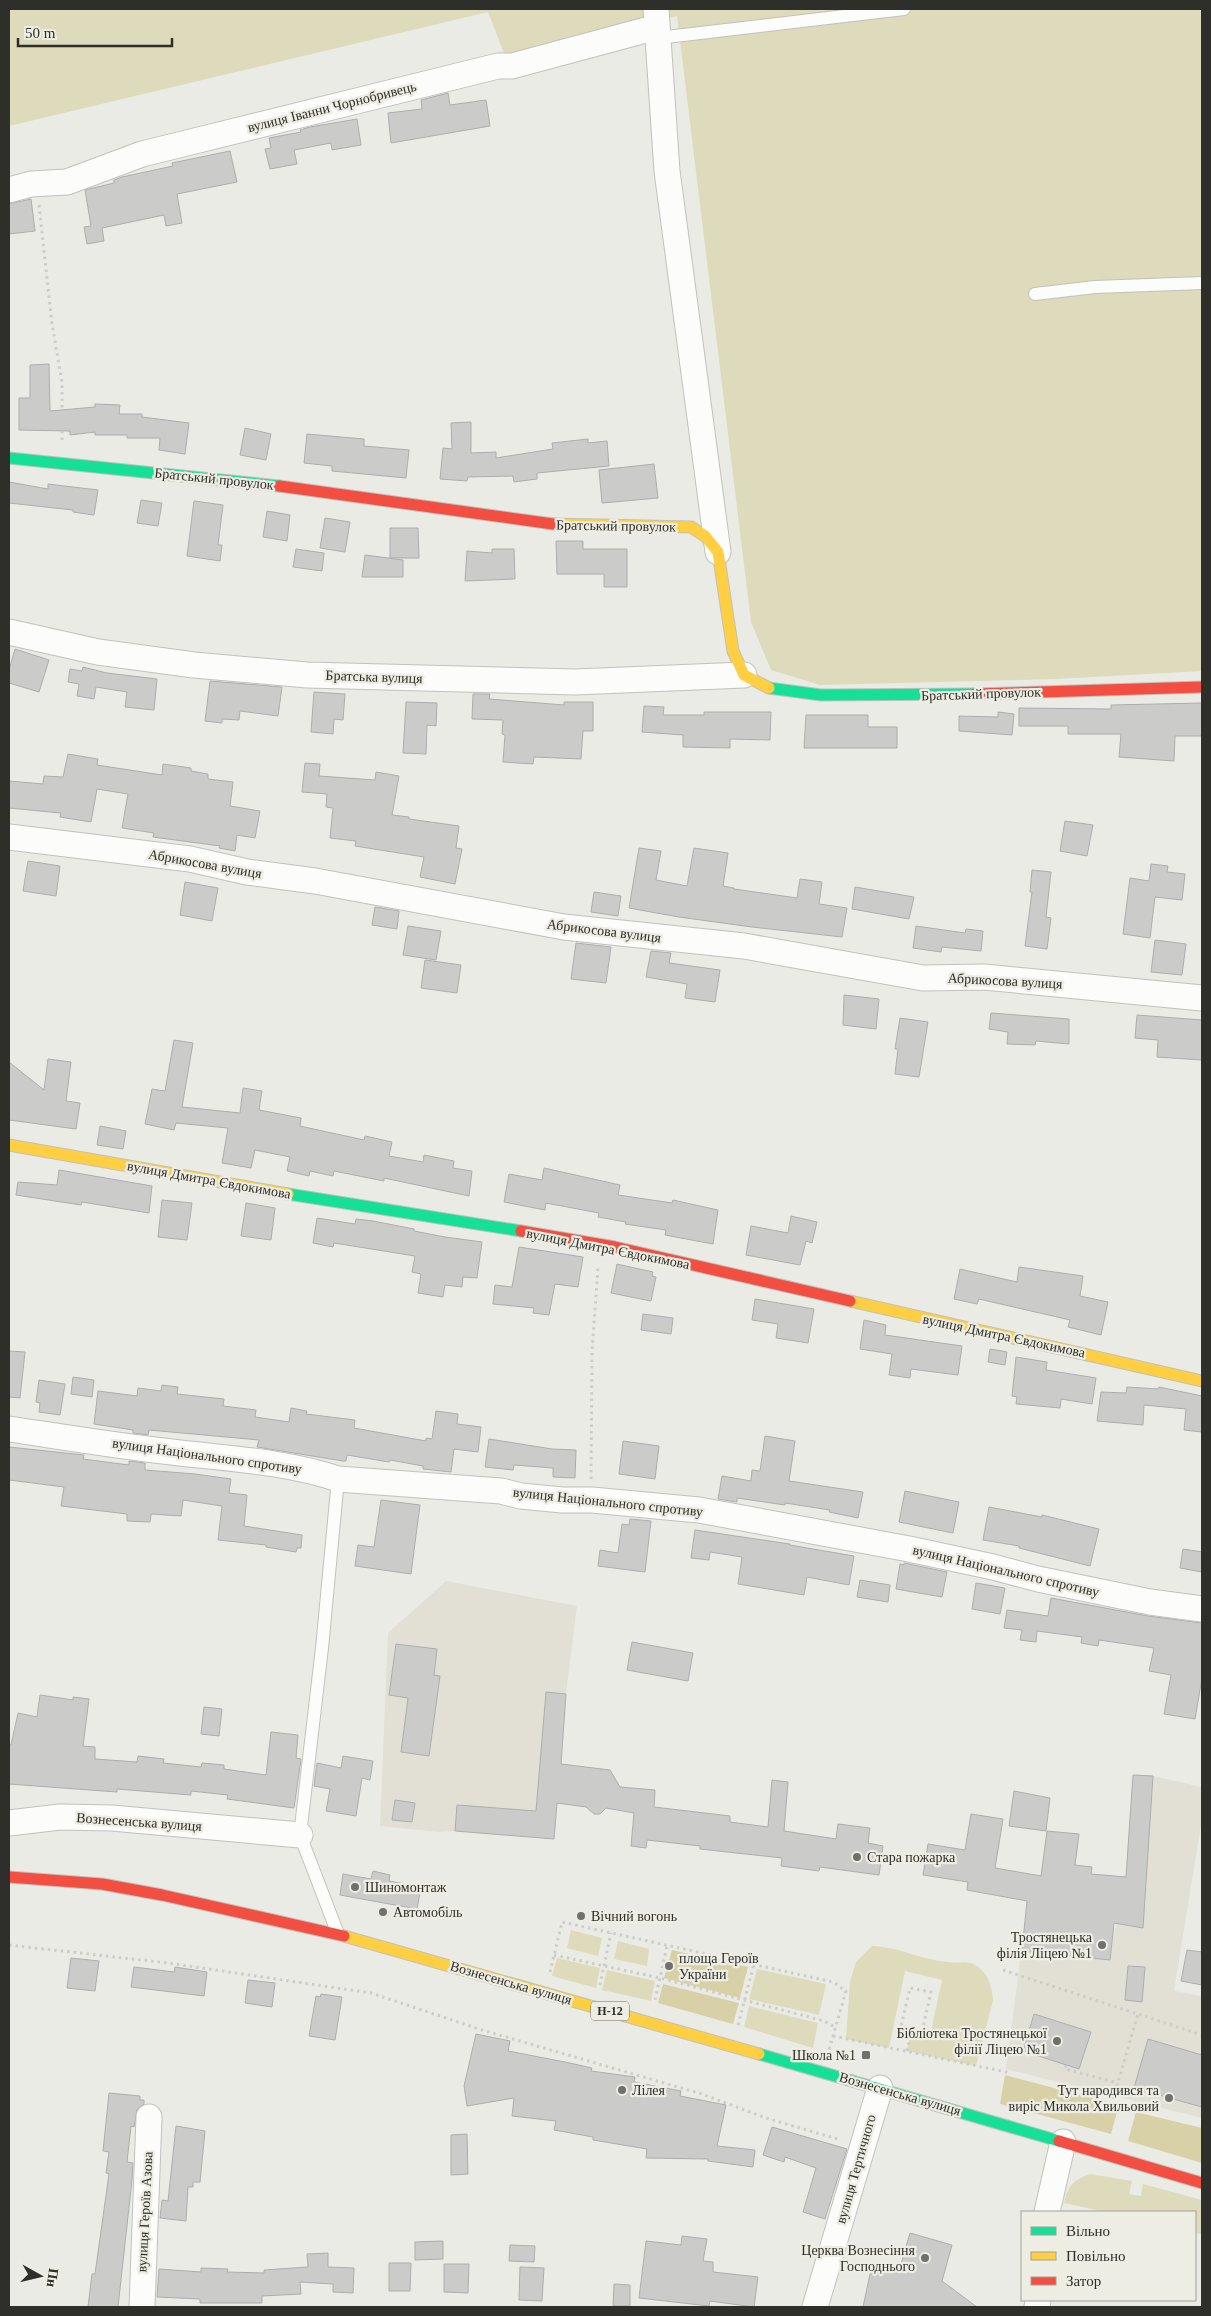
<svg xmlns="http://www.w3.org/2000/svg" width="1211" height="2316" viewBox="0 0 1211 2316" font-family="Georgia,serif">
<rect width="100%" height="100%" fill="#ebebe6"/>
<!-- built -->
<path fill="#e2e0d5" d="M446,1581l131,25 -11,88 -12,145 -99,-8 -17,1 -58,-6 8,-193z
M1133,1775l20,1 49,11v32l-28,172 28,5v122l-196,-49 18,-139 88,9 12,-40z"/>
<!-- green -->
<path fill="#dedabc" d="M9,9h1193v662l-146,8 -236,6 -49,-15 -20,-48 -74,-606 -172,40 -17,-44 -479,114z
M571,1930l31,8 -4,18 -31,-8z
M618,1941l31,8 -2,17 -33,-7z
M872,1946c29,1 48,14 76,16 10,2 20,-3 30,5 11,8 14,20 15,34l-17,65 -69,-15 3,-15 19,4 13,-60 -37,-9 -16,77 -43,-9 4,-57 6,-20z
M557,1958l43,10 -4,20 -44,-12z
M757,1969l69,15 -7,31 -70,-16z
M607,1970l48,11 -4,20 -49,-11z
M749,2006l69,17 -5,25 -69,-21z
M1090,2174l42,7 -3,13 12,2 2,-12 59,16v34l-7,-1v-21h-90l-41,-9c4,-17 9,-23 26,-29z"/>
<!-- forest -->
<path fill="#d8d1a7" d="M672,1950l76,17 -8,31 -76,-20z
M663,1984l76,19 -6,21 -75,-21z
M1005,2075l114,30 -8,29 -111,-30z
M1136,2112l66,16v35l-74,-22z"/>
<!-- building -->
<path fill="#cbccca" stroke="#acaead" d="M448,93l2,12 36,-5 4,26 -99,17 -3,-30 34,-4 -1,-9z
M357,119l4,26 -29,5 -1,-7 -37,7 3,14 -27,5 -5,-20 6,-1 -2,-10 32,-6 -1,-2 10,-3z
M230,151l7,31 -60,12 5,29 -16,3 -2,-11 -62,13 2,13 -17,3 -3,-17 7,-1 -6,-36 29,-7v-3l8,-3 51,-11 -1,-3z
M31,199l4,32 -26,3v-30z
M49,364l1,47 45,-4v-3l25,1 -1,9h23v3l47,6 -4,31 -26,-4 1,-12h-33v-3h-32v-3l-25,3v-4l-51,-1v-32h11v-33z
M471,422v31l25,-1v6l57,-9 -1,-6 36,-4v4l19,-2 2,25 -72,7v6l-23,3 -1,-6 -45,1 -1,4 -27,-2 3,-31 9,1 -1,-26z
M245,428l26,6 -5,26 -26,-5z
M307,434l57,5v7l45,4 -3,28 -74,-7v-5l-28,-3z
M654,464l4,34 -56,5 -3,-33z
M9,482l39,7v-5l50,6 -4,25 -21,-3v-2l-64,-7z
M141,500l21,3 -4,23 -21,-3z
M194,501l29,4 -5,40h4l-2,16 -33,-5z
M267,511l23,4 -3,26 -24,-4z
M325,518l25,4 -5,30 -25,-4z
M390,528h28l1,30h-29z
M556,541h27v8h44v38h-23v-13h-47z
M296,549l28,4 -2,18 -29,-4z
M492,549h22l1,30 -50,2 2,-30 25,2z
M365,555l38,5v17h-41z
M15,649l34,11 -10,32 -30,-9v-13z
M83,667l24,6 50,6 -3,31 -29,-3 2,-15 -31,-5 -2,12 -17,-3 2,-12 -11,-2 2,-13 12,2z
M210,681l72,6 -4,29 -38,-5 -1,9 -17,-1v4l-17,-2z
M314,692l31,2 -2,26 -9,-1 -1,15 -22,-2z
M473,694h17l-1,5 75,6v-3h29v29h-10l-2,28 -47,-2 -1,7 -30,-2 2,-27 -3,-1 1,-14 -31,-1z
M406,702l31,1 -1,23 -9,-1 -1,29 -23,-1z
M1202,703v33h-27l-1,25 -55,-4 2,-23h-53v-8h-49v-18l92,1v-4z
M644,706l20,1 -1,8h41v-3h67l-1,28 -40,-1v9l-47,-1v-12l-41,-3z
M998,712l16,2 -2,21 -53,-4v-15l39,1z
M806,715h62v12h29v21h-93z
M68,754l30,5 -1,6 65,10 1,-11 28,4v3l17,3v5l25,3 -3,24 30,5 -5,27 -18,-3 -2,16 -16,-3 1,-2 -67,-9 1,-4 -32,-5 6,-34 -31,-5 -6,33 -31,-5 1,-4 -52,-5v-27l34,3 1,-8 19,1z
M305,763l15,1 -1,12 56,4 1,-8 23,4 -7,39 17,2v2l50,7 -3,22 6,1 -7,35 -35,-7 4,-20 -69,-11 1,-5 -26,-3 3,-30 -7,-1 1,-13 -25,-2z
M1065,821l28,4 -6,31 -27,-5z
M639,848l22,3 -5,29 31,6 7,-38 34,5 -5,33 11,2v1l63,9 3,-19 22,3 -3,22 28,4 -5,29 -90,-10 -73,-10 -50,-9z
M28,861l32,5 -4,30 -33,-5z
M1151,864l17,2 -1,6 18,2 -3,26 -27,-3 -5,41 -27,-4 7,-56 19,3z
M1032,870l19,2 -5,45 5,1 -4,31 -22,-3 7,-54h-2z
M185,882l33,6 -6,33 -32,-6z
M855,887l59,10 -5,22 -57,-10z
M594,892l27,4 -3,20 -27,-4z
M375,907l24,4 -2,18 -25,-4z
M408,926l33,5 -5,29 -33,-5z
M916,926l49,7 1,-4 17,2 -2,20 -39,-4 -1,5 -28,-4z
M1155,940l31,4 -4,31 -31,-3z
M576,943l35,4 -5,36 -35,-4z
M651,951l20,2 -2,10 51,7 -5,32 -30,-4 2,-14 -41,-7z
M425,960l36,5 -4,28 -36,-5z
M844,995l35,4 -3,30 -33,-4z
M991,1013l78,6v25l-33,-3 -1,4 -28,-1 1,-12 -19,-3z
M1137,1015l65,5v40l-45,-3 1,-17 -23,-2z
M900,1018l28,4 -9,55 -24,-3 3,-25h-3z
M174,1040l19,3 -11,64 58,6 3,-25 19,3 -3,19 42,8 -1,8 64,14 1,-4 27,6 -3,14 34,6 1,-7 30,6 -1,7 19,3 -3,25 -85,-18v3l-50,-10 -1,5 -23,-5 -1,5 -22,-5 3,-14 -35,-7 -4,18 -29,-5 6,-35 -52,-5 -2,7 -29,-6 7,-35 13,2z
M48,1059l23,3 -5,39 14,2 -4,26 -67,-9v-58l35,28z
M100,1126l26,5 -3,18 -26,-4z
M544,1168l76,17 -2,10 54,8 1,-3 45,10 -5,34 -48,-9 1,-5 -41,-6 1,-2 -28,-5 1,-4 -53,-10 -1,7 -41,-8 5,-28 33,6z
M59,1170l93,16 -3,27 -67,-11 -1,3 -65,-10 2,-13 39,3z
M162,1200l30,3 -5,37 -29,-3z
M246,1203l29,5 -4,32 -30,-4z
M791,1216l26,6 -5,21 -6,-2 -6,24 -54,-10 5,-29 37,7z
M317,1218l38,6 1,-5 17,2 41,8v2l31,6 37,5 -5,36 -14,-1 -1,10 -17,-2 -2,12 -25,-4 3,-19 -9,-2 3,-16 -81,-13 -1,4 -20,-4z
M519,1247l64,10 -5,30 -23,-3 -6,31 -16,-2 1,-5 -41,-4 2,-19 17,2z
M617,1264l36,8 -1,4 4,1 -5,24 -40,-8z
M1019,1267l64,9 -3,20 28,6 -7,33 -33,-8 2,-7 -91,-21 -2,5 -23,-5 6,-30 57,13z
M755,1299l59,10 -6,34 -32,-5 2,-14 -26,-4z
M643,1314l30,4 -2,16 -30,-4z
M864,1320l22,5 -1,10 77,11 -4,29 -47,-6 -1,9 -21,-3 3,-21 -32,-5z
M990,1349l17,3 -2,13 -17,-3z
M9,1351l16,1 -5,46 -11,-1z
M1016,1357l31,5 -1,8 50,8 -4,26 -31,-5 -1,9 -44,-4 1,-7 -5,-1z
M73,1377l21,3 -2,17 -21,-3z
M39,1380l26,4 -5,31 -21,-3 1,-9 -4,-1z
M162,1385l16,2 -1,7 47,5 -1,7 33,4 -1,7 34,5 2,-14 16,3 -1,3 49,6 -1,8 72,13v-3l6,1 4,-28 22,3 -1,10 24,3 -3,25 -24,-3 -3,23 -28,-3v-3l-33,-6 -1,2 -42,-7 -1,6h-3l-86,-14 2,-7 -110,-10 -1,5 -15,-2v-3l-39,-6 4,-33 39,5 1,-8 23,3z
M1127,1387l31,2 1,-2 43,9v36l-18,-2 2,-21 -42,-4 -1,20 -46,-4 4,-29 25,1z
M765,1436l30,5 -6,40 74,11 -5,26 -29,-6 1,-2 -45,-7v2l-48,-7v4l-19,-3 4,-23 29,5 1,-11 8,1z
M489,1439l63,10 24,1 -1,28 -22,-1v-9l-39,-3 -1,5 -28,-3z
M623,1441l36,5 -4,33 -36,-5z
M9,1447l75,8 -1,4 46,6v-4l16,2v7l50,4 36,5 -2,14 18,2 -3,31 58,9 -1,13h-4l-1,4 -30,-5v-2l-48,-5 4,-34 -39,-6 -2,16 -30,-2 -1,8 -23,-1v-7l-66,-8 3,-19 -55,-7z
M905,1491l54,11 -6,31 -54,-11z
M381,1500l39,5 -9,69 -56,-8 3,-21 16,2z
M989,1507l53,10v-2l57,14 -9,37 -71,-18v-2l-36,-6z
M630,1519l21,2 -6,51 -47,-6 2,-16 18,3 4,-29 7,1z
M695,1530l95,14v1l64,11 -5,29 -42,-8 -3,18 -66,-11 4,-27 -32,-5 -1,8 -18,-2z
M1183,1549l19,3v20l-22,-4z
M904,1563l43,9 -5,25 -46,-8 4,-25 4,1z
M860,1580l30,5 -2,17 -31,-5z
M976,1583l29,5 -5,26 -28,-5z
M1051,1598l97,18 54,7v55l-7,41 -31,-5 7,-39 -22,-4 5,-23 -55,-8 -1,6 -17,-3 1,-6 -45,-6 -1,11 -16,-2 2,-10 -18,-2 3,-18 41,6z
M632,1642l61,11 -5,28 -61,-11z
M396,1644l41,5 -3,26 6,1 -11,80 -28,-4 7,-54 -19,-3z
M546,1692l20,2 -5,70 49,6 10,17 35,3 -1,17 76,9v6l38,5 4,-47 16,2 -4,49 52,8 2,-15 32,4 -2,15 15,3 -4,29 -59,-8 -1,4 -38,-5 1,-8 -82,-9v-3l-53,-6 -1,8 -15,-2 3,-33 -28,-5 -6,6h-6l-8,-7 -29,-4 -3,36 -99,-8 2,-26 79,6z
M40,1695l33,5v-3l16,2 -6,47 12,1v12l42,3 1,-6 26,3 -1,4 38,4 1,-4 22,2v4l42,6 5,-43 27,3 -2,23 5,1 -7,49 -67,-9 1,-4 -37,-4v4l-74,-6v3l-108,-8v-39h2l7,-32 19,4z
M204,1707l18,2 -3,27 -18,-2z
M343,1756l30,5 -3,19 -8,-2 -6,38 -30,-5 4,-22 -16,-3 3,-23 24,5z
M1133,1775l20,1 -10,152 -29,-5 -4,37 -88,-9 5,-50 -60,-11 1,-8 -45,-7 5,-31 37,6 6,-36 32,5 -8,49 46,8 6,-45 32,3 -4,31 17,2 -1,7 35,3z
M1014,1791l36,7 -4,33 -37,-5z
M395,1800l20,3 -3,19 -20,-2z
M373,1871l17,4 -1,6 32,6 -4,22 -77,-14 3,-21 28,5z
M1187,1950l15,2v33l-21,-4z
M71,1958l28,3 -4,30 -28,-3z
M1128,1966l17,1 -3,35 -17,-2z
M134,1967l40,5 1,-5 32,5 -3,24 -73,-9z
M248,1980l27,3 -3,24 -27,-4z
M321,1994l21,3 -7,43 -26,-4 7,-40 4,1z
M1034,2014l57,18 -12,37 -56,-18z
M476,2034l34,7 -2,10 57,11 27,6 -1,3 44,6 -1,5 47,9 -1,5 46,9 -9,41 38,4 -2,17 -45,-6v-2l-62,-1 1,-9 -54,-9v-3l-39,-7 2,-9 -44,-5 2,-18 -47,8 -3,-20z
M1148,2039l54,16v52l-68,-19z
M109,2093l31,3v4h4v4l-7,6 -3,17 -3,-1 -4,36 6,1 -1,17 -14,127h-30l4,-33h3l14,-100 -3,-1 3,-21 -6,-1z
M176,2126l29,5 -5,51h-7v5h-5l-2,34 -26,-3 2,-18 6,1z
M772,2127l75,22 -22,70 -22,-7 13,-44 -31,-11 -1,5 -21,-7z
M467,2134l1,40 -17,1v-40z
M910,2233l42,12 -10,36 35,26h-114l7,-33 29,-3z
M682,2236l25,3 -4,22 10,1v10l45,5 -4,30 -44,-6 -1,5 -70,-8 7,-57 35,4z
M443,2241v18l-28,1v-18z
M510,2245l25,1 -1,16 -25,-1z
M328,2253v14l26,1 -1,25 -20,-1v-8l-33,-2 1,12 -39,2v7h-62v-4l-43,-2 2,-28 42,3v-4l27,1 -1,3 37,1v-3l44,-3 -1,-13z
M389,2263h22l-1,28h-21z
M444,2264h25l-1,29 -24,-1z
M520,2267l24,1 -2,33 -23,-1z
M614,2284l16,1v21h-17z"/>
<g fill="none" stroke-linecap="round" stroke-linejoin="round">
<!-- lane casing -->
<g stroke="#c1c1bd" stroke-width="14">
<path id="lane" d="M658,38l246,-29
M1035,294l60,-7 107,-4
M338,1479l-16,169 -22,187 38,99"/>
</g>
<!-- street casing -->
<g stroke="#c1c1bd" stroke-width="27">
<path id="street" d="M656,9l11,162 51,381
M9,190l22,-6 36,-2 75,-28 356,-88h14l145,-39
M9,632l89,20 96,13 113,10 268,7 169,-7
M9,837l181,22 57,13 68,9 249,46 180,19 179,32 61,-1 218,21
M9,1429c54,8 108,17 163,23 56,7 113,9 166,27l163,12 20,5 41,4h30l107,10 210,39 84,18 45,12 112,23 52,7
M9,1823l51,-6 52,1 188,17
M1047,2212l16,-70
M142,2307l7,-190
M815,2307l65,-219
M1037,2307l1,-7"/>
</g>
<!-- fast casing -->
<g stroke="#c1c1bd" stroke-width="13">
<path id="fast" d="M9,458l270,28
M769,688l52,7 154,-1
M288,1194l233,37
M759,2054l300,87"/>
</g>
<!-- slow casing -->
<g stroke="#c1c1bd" stroke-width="13">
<path id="slow" d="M553,524l138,3 14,9 13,16 15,99 11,24 25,13
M9,1145l279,49
M850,1301l352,80
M344,1936l415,118"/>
</g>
<!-- jam casing -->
<g stroke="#c1c1bd" stroke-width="13">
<path id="jam" d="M279,486l274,38
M975,694l227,-7
M521,1231l94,16 235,54
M9,1877l93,7 60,11 182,41
M1059,2141l143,42"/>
</g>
<!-- path -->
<path stroke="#ccccca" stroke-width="3" stroke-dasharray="2.5 4" stroke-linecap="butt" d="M39,205l13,119 10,58v58
M591,1479l1,-127 6,-84
M9,1945l159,18 203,30 111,37 220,64 64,24 75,22
M554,1955l106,23 164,43 11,6
M1003,1970l199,65
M550,1972l12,-50 271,60 13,9 -17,59
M600,1985l11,-52
M655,2000l12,-54
M738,2025l16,-61
M833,2036l178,37
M907,2051l5,-22 10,2 9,-39 -21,-4 -9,38 11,3
M1066,2065l-1,4 53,14
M1113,2099l25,-85"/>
<!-- lane -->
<use href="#lane" stroke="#fcfcfb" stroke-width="12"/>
<!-- street -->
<use href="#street" stroke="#fcfcfb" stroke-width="25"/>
<!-- fast -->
<use href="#fast" stroke="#16e098" stroke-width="11"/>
<!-- slow -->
<use href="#slow" stroke="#ffcf43" stroke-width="11"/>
<!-- jam -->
<use href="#jam" stroke="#f24e42" stroke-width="11"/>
</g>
<!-- markers -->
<g fill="#70706c" stroke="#eeede3" stroke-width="2">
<circle cx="857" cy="1857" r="5"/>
<circle cx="355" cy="1887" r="5"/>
<circle cx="383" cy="1912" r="5"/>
<circle cx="581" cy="1916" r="5"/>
<circle cx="1102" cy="1945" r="5"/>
<circle cx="669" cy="1966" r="5"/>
<circle cx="1057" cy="2041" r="5"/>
<rect x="861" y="2050" width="10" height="10" rx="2.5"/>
<circle cx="622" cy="2090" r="5"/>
<circle cx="1169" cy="2098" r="5"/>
<circle cx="925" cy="2258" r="5"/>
</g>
<g text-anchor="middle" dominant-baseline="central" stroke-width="4.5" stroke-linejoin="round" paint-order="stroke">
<!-- shield labels -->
<rect fill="#eeede3" stroke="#686762" stroke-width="1" x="591" y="2001.5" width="38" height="19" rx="4"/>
<g font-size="12" font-weight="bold" fill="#2e2e2a">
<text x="610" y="2011">Н-12</text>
</g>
<!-- street labels -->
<g font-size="14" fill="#2e2e2a" stroke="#eeede3">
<text transform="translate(332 107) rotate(-14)">вулиця Іванни Чорнобривець</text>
<text transform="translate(214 479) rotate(6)">Братський провулок</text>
<text transform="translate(616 526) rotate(1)">Братський провулок</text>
<text transform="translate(374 677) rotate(2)">Братська вулиця</text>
<text transform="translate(981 694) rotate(-2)">Братський провулок</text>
<text transform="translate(205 864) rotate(10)">Абрикосова вулиця</text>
<text transform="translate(604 931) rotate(7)">Абрикосова вулиця</text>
<text transform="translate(1005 981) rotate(3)">Абрикосова вулиця</text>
<text transform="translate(209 1180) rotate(10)">вулиця Дмитра Євдокимова</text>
<text transform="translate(608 1249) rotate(11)">вулиця Дмитра Євдокимова</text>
<text transform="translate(1004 1336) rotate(12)">вулиця Дмитра Євдокимова</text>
<text transform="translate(207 1456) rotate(8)">вулиця Національного спротиву</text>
<text transform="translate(608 1502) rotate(6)">вулиця Національного спротиву</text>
<text transform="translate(1006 1571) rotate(13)">вулиця Національного спротиву</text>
<text transform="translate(139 1822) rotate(4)">Вознесенська вулиця</text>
<text transform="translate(511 1983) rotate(16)">Вознесенська вулиця</text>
<text transform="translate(900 2094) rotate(16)">Вознесенська вулиця</text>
<text transform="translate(856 2169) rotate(-74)">вулиця Тертичного</text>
<text transform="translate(145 2212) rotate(-87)">вулиця Героїв Азова</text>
</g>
<!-- poi labels -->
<g font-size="14" fill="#2e2e2a" stroke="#eeede3" text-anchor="start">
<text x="867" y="1857">Стара пожарка</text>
<text x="365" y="1887">Шиномонтаж</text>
<text x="393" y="1912">Автомобіль</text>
<text x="591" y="1916">Вічний вогонь</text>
<text x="1092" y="1937" text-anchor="end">Тростянецька<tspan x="1092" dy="16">філія Ліцею №1</tspan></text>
<text x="679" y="1958">площа Героїв<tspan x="679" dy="16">України</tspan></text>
<text x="1047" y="2033" text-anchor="end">Бібліотека Тростянецької<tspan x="1047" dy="16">філії Ліцею №1</tspan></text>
<text x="856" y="2055" text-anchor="end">Школа №1</text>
<text x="632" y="2090">Лілея</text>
<text x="1159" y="2090" text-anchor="end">Тут народився та<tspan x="1159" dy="16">виріс Микола Хвильовий</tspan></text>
<text x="915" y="2250" text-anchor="end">Церква Вознесіння<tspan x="915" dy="16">Господнього</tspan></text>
</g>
</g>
<!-- border -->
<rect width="1211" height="2316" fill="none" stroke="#2e2e2a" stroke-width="20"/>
<!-- legend -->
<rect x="1021" y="2211" width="175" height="90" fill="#eeede3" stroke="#a1a199"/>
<rect x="1031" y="2227" width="25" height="8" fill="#16e098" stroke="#a1a199"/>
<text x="1066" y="2236" font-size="15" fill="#2e2e2a">Вільно</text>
<rect x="1031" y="2252" width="25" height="8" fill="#ffcf43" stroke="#a1a199"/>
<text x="1066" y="2261" font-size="15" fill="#2e2e2a">Повільно</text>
<rect x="1031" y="2277" width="25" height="8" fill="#f24e42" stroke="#a1a199"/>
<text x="1066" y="2286" font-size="15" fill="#2e2e2a">Затор</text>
<!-- north arrow -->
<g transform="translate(40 2276) rotate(98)" stroke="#eeede3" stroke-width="4" paint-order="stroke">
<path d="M0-4L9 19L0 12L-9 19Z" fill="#2e2e2a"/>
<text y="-8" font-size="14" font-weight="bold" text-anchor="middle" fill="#2e2e2a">Пн</text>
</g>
<!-- scale -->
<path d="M18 38v8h154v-8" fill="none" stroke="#2e2e2a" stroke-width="2.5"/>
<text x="25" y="38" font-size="15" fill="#2e2e2a" stroke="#eeede3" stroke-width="4" paint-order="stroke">50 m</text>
</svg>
